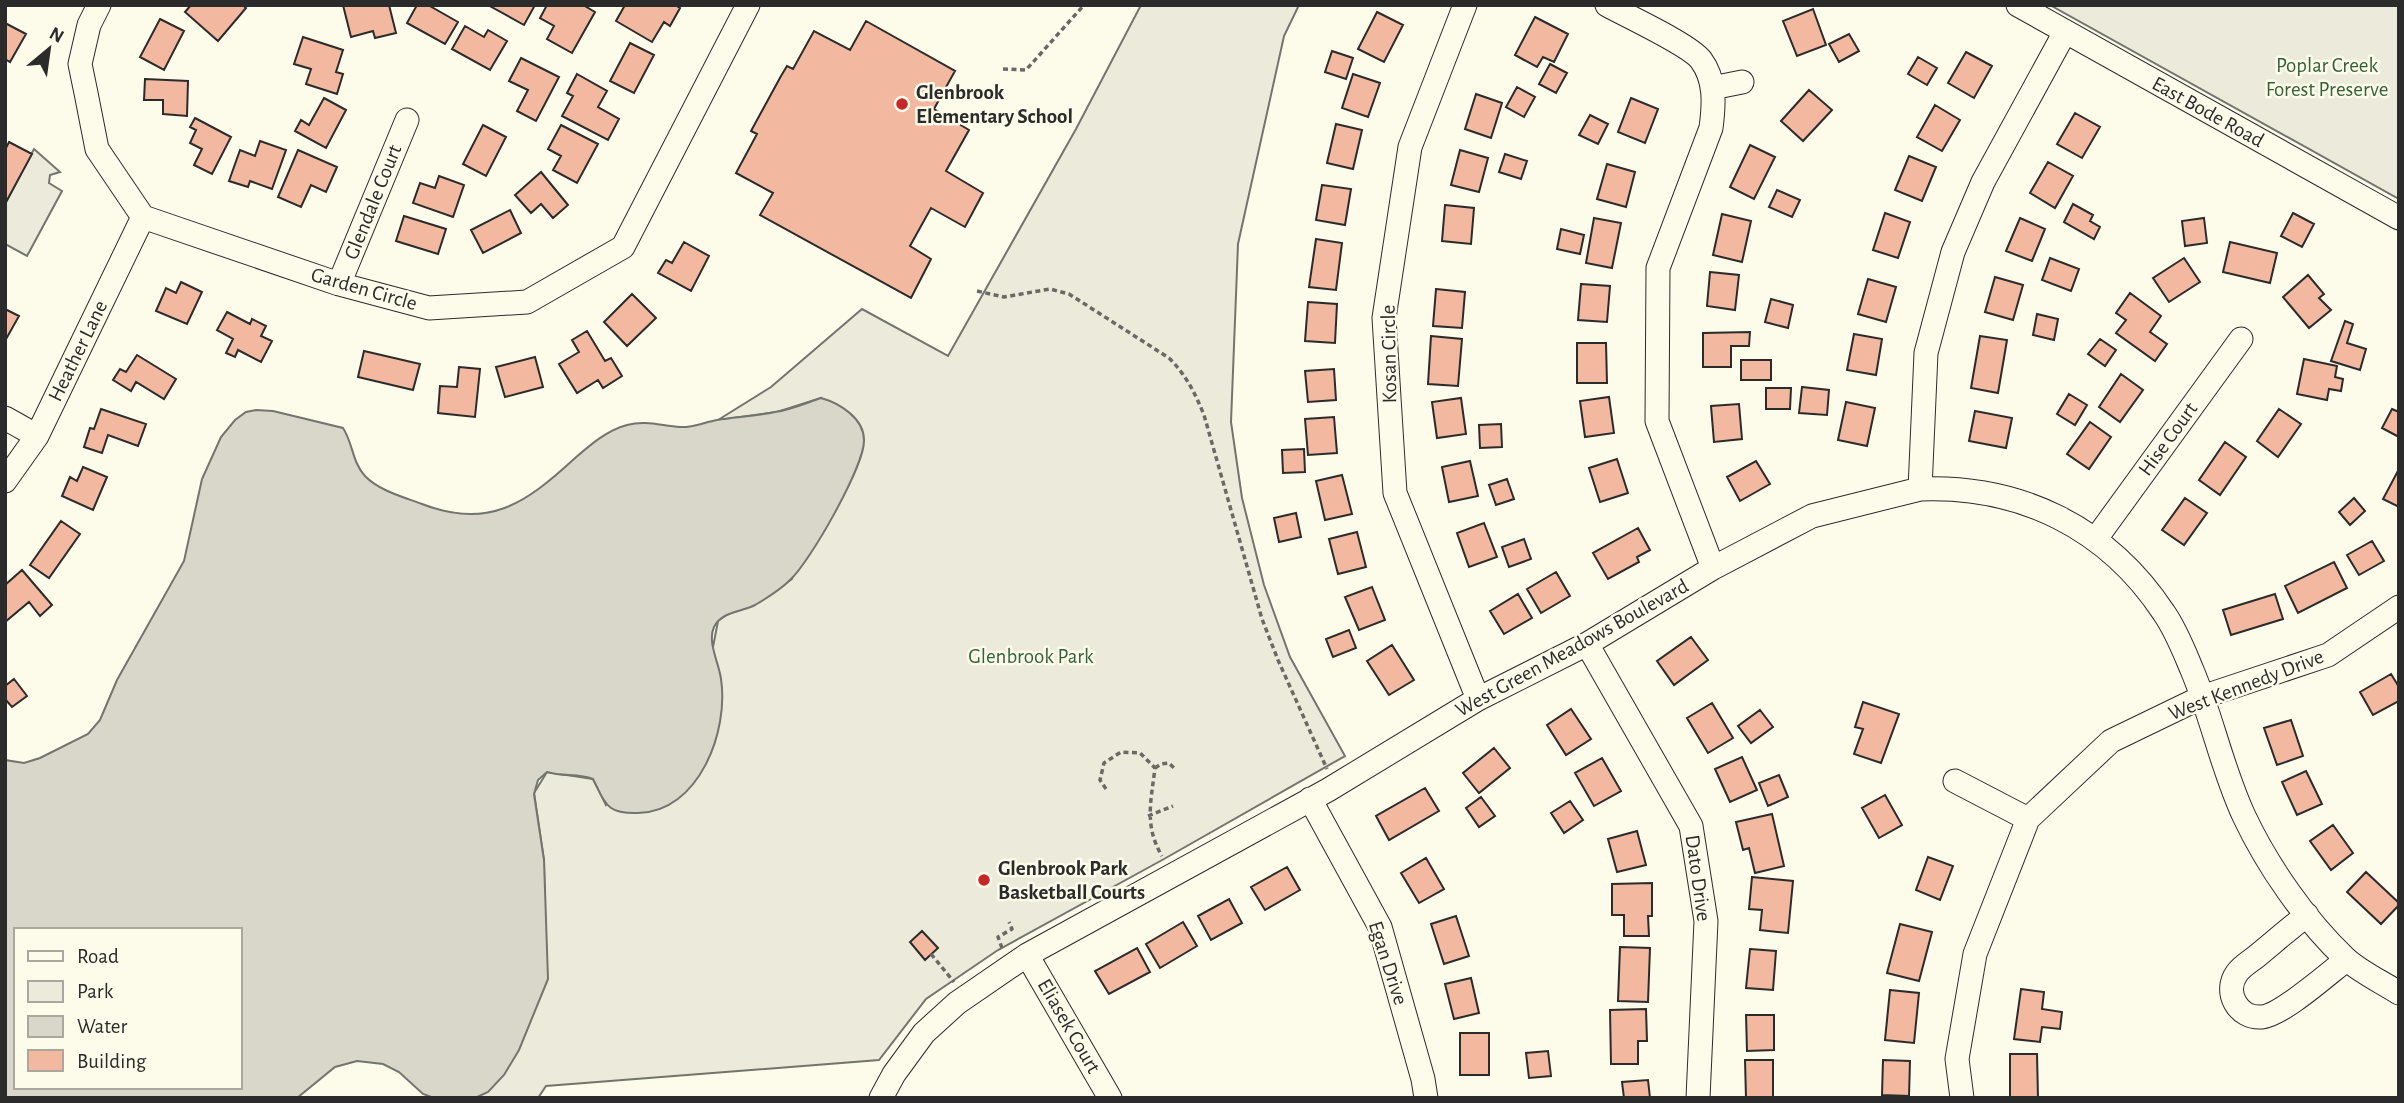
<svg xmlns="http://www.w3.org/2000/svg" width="2404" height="1103" viewBox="0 0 2404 1103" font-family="'Alegreya Sans',sans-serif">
<rect width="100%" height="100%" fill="#fdfbea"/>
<!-- green -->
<path fill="#ecebdb" stroke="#74746e" stroke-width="2" d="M1141,5h158l-15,31 -46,208 -7,178 11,76 22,87 26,72 55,99 -181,103 -166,91 -72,49 -47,61 -333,26 -8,12h-64l71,-181 -1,-57 -10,-67 13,-21 46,7 13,26 107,-158 5,-26 10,-7 26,-9 38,-26 29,-181 -44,14 -59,8 53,-33 91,-78 86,47 128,-227z
M2050,5h349v194z"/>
<!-- parking -->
<path fill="#eceadb" stroke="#74746e" stroke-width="2" d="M34,149l26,23 -10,3 -1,8 13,8 -35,65 -22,-12v-40z"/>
<!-- water -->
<path fill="#d8d7c9" stroke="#74746e" stroke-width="2" fill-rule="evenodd" d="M821,398c18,5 43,20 43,42 1,25 -54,122 -74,140 -9,9 -23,18 -35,25 -13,7 -33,6 -41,22 -7,15 5,36 7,52 8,52 -22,133 -83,134 -32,1 -32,-9 -45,-34 -15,-6 -30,-2 -46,-7l-9,8 -4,14 10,66 4,119 -29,71 -15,25 -16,17 -13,6h-41l-11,-4 -24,-22 -16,-8 -26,-3 -22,6 -38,31h-292v-338l19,3 16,-5 48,-24 12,-14 17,-40 67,-119 18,-82 19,-42 14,-17 11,-8 10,-2 17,1 70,17c10,15 9,34 22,48 13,14 38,21 57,28 67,26 104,-1 152,-45 15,-13 33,-29 53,-34 19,-5 35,1 53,2 12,1 25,-5 37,-7 19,-3 39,-4 58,-8 15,-2 31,-9 46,-14zM16,930h224v157h-224z"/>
<!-- building -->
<path fill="#f2b8a0" stroke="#2b2b2b" stroke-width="2" d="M191,5h52l3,3 -28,33 -33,-29z
M343,5h46l7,28 -21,5 -2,-7 -22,6z
M417,5h11l30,17 -13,22 -38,-21z
M488,5h47l-11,20z
M547,5h36l12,7 -23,41 -25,-14 7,-13 -14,-8z
M625,5h50l5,3 -10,18 -6,-4 -12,20 -36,-21z
M1813,9l13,36 -29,11 -14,-35z
M1377,12l26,13 -19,37 -26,-13z
M1535,17l33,17 -14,28 -11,-5 -6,10 -22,-12z
M160,19l24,12 -20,39 -24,-13z
M866,21l89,50 -21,38 35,21 -23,41 37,22 -18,34 -34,-19 -21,38 21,13 -20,39 -151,-83 13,-22 -37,-20 21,-39 -6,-3 30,-55 6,-10 6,3 21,-38 36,19z
M5,23l21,11 -16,28 -5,-3z
M465,26l19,11 4,-7 19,11 -17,29 -38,-21z
M1849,34l10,17 -20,11 -10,-18z
M303,37l40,13 -7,22 7,2 -6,20 -31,-10 5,-15 -17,-5z
M630,43l24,12 -20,38 -24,-12z
M1332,51l21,7 -7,21 -21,-7z
M1966,52l26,14 -18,32 -26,-15z
M1918,57l19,11 -10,17 -19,-11z
M521,58l38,19 -23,44 -19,-10 11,-21 -19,-9z
M1550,64l17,9 -11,20 -17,-9z
M577,74l30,17 -9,16 21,12 -11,21 -46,-24 11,-20 -6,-3z
M1353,74l27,9 -12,34 -26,-9z
M145,79l43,2 -1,35 -24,-2v-14h-19z
M1517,87l18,10 -11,20 -18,-10z
M1809,90l23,20 -29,31 -22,-20z
M1476,94l26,9 -11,35 -26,-9z
M324,98l22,12 -20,38 -31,-17 6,-11 8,5z
M1631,98l27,11 -13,34 -27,-11z
M1935,105l25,15 -18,31 -25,-14z
M2075,113l25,14 -18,31 -25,-14z
M1590,115l18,9 -10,20 -19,-9z
M195,118l36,19 -19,37 -18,-9 8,-16 -12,-6 6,-13 -6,-3z
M1336,124l26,6 -9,39 -26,-6z
M483,125l23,12 -20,39 -23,-12z
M561,125l37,19 -21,39 -24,-13 8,-14 -13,-7z
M260,141l26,9 -14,39 -22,-8 -2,6 -19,-6 11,-31 15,6z
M9,142l23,12 -27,50v-54z
M1750,145l25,12 -21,42 -24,-12z
M298,150l39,17 -11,25 -15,-7 -10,22 -23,-10z
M1460,150l28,8 -9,34 -28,-7z
M1505,154l22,7 -6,18 -22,-7z
M1909,156l27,11 -14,34 -27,-11z
M2048,162l25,14 -18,32 -25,-15z
M1607,164l28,8 -9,35 -29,-8z
M541,172l27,33 -15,13 -12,-14 -10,9 -16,-18z
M439,176l25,9 -11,32 -40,-14 7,-20 15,5z
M1322,185l29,4 -6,36 -29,-5z
M1777,190l23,10 -8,17 -23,-10z
M2073,204l20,11 -3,6 10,6 -6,12 -30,-17z
M1445,205l29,3 -3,36 -29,-3z
M510,210l11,23 -38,20 -12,-23z
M1885,213l25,9 -12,36 -25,-8z
M2293,213l21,11 -12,23 -21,-11z
M1722,214l29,7 -9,41 -29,-7z
M404,216l42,13 -8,25 -42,-13z
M1594,218l27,5 -9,45 -26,-5z
M2020,218l25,11 -13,32 -26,-10z
M2204,218l3,25 -22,3 -3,-25z
M1561,229l23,6 -4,19 -23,-5z
M1316,239l26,4 -6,47 -27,-3z
M684,242l25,14 -18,35 -33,-18 8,-13 6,3z
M2230,242l47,11 -7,30 -47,-11z
M2050,258l29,11 -8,22 -29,-11z
M2184,258l16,24 -31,20 -16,-24z
M1710,272l29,3 -4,35 -28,-4z
M2308,275l16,19 -5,4 12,12 -22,18 -26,-31z
M1995,277l28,8 -10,35 -28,-8z
M1868,279l28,8 -10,35 -28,-8z
M181,282l21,10 -15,32 -31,-13 10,-23 10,5z
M1581,284l29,2 -3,36 -29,-2z
M1436,289l29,3 -3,36 -29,-2z
M2130,293l31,23 -11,16 17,12 -12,17 -39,-28 10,-13 -10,-7z
M632,294l24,24 -29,28 -23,-24z
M1771,299l22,6 -5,23 -23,-6z
M1308,302l29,2 -2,39 -30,-2z
M5,309l14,7 -14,25z
M227,312l23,12 2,-5 14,7 -5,10 11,5 -11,21 -23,-12 -3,7 -9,-4 7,-14 -16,-9z
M2037,314l21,5 -4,21 -21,-5z
M2345,321l8,3 -6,19 19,6 -6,21 -29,-9z
M587,331l18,30 6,-3 11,18 -19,12 -5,-8 -21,13 -18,-29 20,-12 -7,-12z
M1750,332l-1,14h-18v21h-28v-34z
M1854,334l28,5 -6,36 -29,-5z
M1431,336l31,3 -4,47 -30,-2z
M1980,336l27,4 -9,53 -27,-5z
M2100,339l16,11 -11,16 -17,-12z
M1577,343h29l1,40h-30z
M364,351l56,13 -7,26 -55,-13z
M137,355l39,24 -12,20 -28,-17 -5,9 -18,-11 7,-11 6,3z
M535,357l8,30 -38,10 -9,-30z
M2304,359l33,7 -2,11 8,2 -2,12 -12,-2 -2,11 -30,-6z
M1741,360h30v20h-30z
M459,367l21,2 -5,48 -37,-4 2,-27 17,1z
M1334,369l2,31 -28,2 -3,-31z
M2121,374l22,16 -23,32 -21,-15z
M1802,387l27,3 -2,25 -28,-2z
M1766,388h25l-1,21h-24z
M2069,394l18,11 -12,20 -18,-11z
M1609,397l5,36 -29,4 -5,-36z
M1461,398l5,36 -29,4 -5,-36z
M1846,402l29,6 -8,38 -29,-6z
M1739,404l3,35 -28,3 -3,-36z
M101,409l45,15 -8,22 -30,-11 -6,18 -18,-6 6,-19 4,1z
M2279,409l22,15 -23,33 -21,-16z
M2392,409l7,3v25l-17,-9z
M1975,411l37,7 -6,30 -37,-7z
M1334,417l3,36 -29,2 -3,-36z
M2090,422l21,15 -22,32 -22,-15z
M1501,424l1,23 -22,1 -1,-23z
M2225,442l21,15 -26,38 -21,-15z
M1304,449l1,23 -22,1 -1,-23z
M1617,459l11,34 -28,9 -11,-34z
M1470,461l8,35 -29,6 -7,-35z
M1756,461l14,23 -30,17 -13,-24z
M83,467l24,10 -14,33 -31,-14 8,-19 7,4z
M2399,469v38l-16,-8z
M1342,475l10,39 -27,6 -9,-39z
M1507,479l7,20 -18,6 -7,-20z
M2185,498l22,15 -23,32 -22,-15z
M2354,498l11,13 -15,14 -11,-13z
M1296,513l5,24 -22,5 -5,-24z
M61,521l19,13 -31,44 -19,-13z
M1484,523l13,34 -28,10 -12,-34z
M1638,528l12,22 -13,7 2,5 -31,17 -15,-26z
M1357,532l9,35 -28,7 -9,-35z
M1524,539l7,20 -22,8 -7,-20z
M2372,541l12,20 -25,14 -12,-20z
M2334,562l13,26 -49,25 -13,-27z
M22,570l30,35 -12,11 -11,-14 -24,20v-37z
M1556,572l14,24 -29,17 -14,-24z
M1372,587l13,33 -26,10 -14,-33z
M1518,594l14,24 -28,16 -14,-23z
M2275,594l8,25 -52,16 -8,-25z
M1349,630l7,18 -23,9 -7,-18z
M1691,637l17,23 -34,25 -17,-24z
M1392,645l22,35 -25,15 -22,-34z
M2391,674l8,13v14l-26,14 -13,-23z
M14,679l13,17 -15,11 -7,-8v-13z
M1863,702l36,12 -18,49 -27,-9 9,-25 -8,-2z
M1712,703l21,35 -25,15 -21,-35z
M1571,709l20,30 -25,16 -19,-30z
M1760,710l13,17 -22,16 -13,-17z
M2291,720l12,36 -26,9 -13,-37z
M1494,748l16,20 -31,25 -16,-20z
M1742,757l15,33 -27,12 -15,-33z
M1602,758l19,33 -27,15 -19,-33z
M2306,771l16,33 -25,11 -15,-33z
M1779,775l9,22 -20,9 -9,-23z
M1425,788l14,23 -50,29 -13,-24z
M1885,795l17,30 -23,13 -17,-30z
M1481,797l14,19 -16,11 -13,-19z
M1570,801l13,19 -19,13 -13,-20z
M1772,814l12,52 -29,7 -6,-25 -6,2 -7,-28z
M2333,825l20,28 -22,17 -21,-29z
M1637,831l9,34 -29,7 -9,-33z
M1928,857l25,9 -13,34 -24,-10z
M1426,858l18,31 -25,14 -18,-30z
M1287,867l13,23 -35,20 -14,-23z
M2366,872l33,31v2l-18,19 -34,-32z
M1752,877l41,4 -5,52 -28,-3 2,-20 -13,-1z
M1652,883v33h-4l1,20h-25v-21h-12v-31z
M1229,899l13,24 -31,17 -13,-24z
M1456,916l13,40 -25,8 -13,-40z
M1183,922l14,24 -37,22 -14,-24z
M1900,924l32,8 -13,49 -32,-8z
M922,931l16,17 -13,12 -15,-18z
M1620,947l30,1 -2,54 -30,-1z
M1137,948l13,24 -41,22 -14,-23z
M1750,949l26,2 -3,39 -27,-2z
M1471,978l8,35 -25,6 -9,-35z
M2021,989l23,3 -2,17 20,3 -2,17 -18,-2 -2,15 -26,-3z
M1890,990l29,3 -5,50 -29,-3z
M1646,1009l1,32h-9v23h-27l-1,-54z
M1746,1015h28v35l-27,1z
M1460,1033h29v42h-29z
M1548,1051l3,25 -22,2 -3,-25z
M2010,1054h27l1,44h-28z
M1745,1060h28v38h-27z
M1883,1060l27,1 -1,35 -27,-1z
M1648,1080l2,18h-26l-2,-16z"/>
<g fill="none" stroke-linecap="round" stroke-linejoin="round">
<!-- minor casing -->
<g stroke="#2b2b2b" stroke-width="25">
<path id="minor" d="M99,5l-10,20 -9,39 6,29 11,56 46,68 196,67 90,24 98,-6 96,-55 125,-242
M1465,5l-55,142 -26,171 11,175 83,206
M1607,5c20,11 83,40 94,55 15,20 13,45 10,68l-53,140 -1,153 56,147
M2018,5l381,213
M1712,88l30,-6
M339,284l68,-164
M5,418l32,18
M5,481l32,-45 106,-219
M1920,489c101,-4 188,39 244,124 12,17 20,38 28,57 20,47 30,99 52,146 23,49 61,104 101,142 15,14 37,24 54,35
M2095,540l146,-201
M1587,644l104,182 15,95 -8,177
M1955,781l73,38
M1310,799l70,128 43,152 3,19
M2307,915c-17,13 -33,27 -50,41 -6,5 -15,10 -20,17 -14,19 1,46 25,44 20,-2 67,-44 84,-57
M1027,955l83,143
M881,1098l13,-24 30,-41 33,-30 70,-48 301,-165 150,-91 109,-55 126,-76 99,-52 108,-27 6,-136 27,-101 30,-70 82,-150
M1962,1098l-5,-39 18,-105 53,-135 83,-78 91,-44 126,-42 71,-48"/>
</g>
<!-- path -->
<path stroke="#6a6964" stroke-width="3.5" stroke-dasharray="5 3.5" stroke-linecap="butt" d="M1003,69l23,1 58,-65
M977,291l27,6 46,-8 19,5 100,64c17,17 26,35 35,57l58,204 16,41 49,109
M1155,768l6,-4 8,-1 7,7
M1106,789l-6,-9 4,-17 17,-11 19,1 15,15c-4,33 -11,58 7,88
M1148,816l25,-10
M1002,948l-4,-11 14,-8 -3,-7
M931,954l23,28"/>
<!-- minor -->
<use href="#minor" stroke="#fdfbea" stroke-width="23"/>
</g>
<!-- markers -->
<g fill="#c62828" stroke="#fdfbea" stroke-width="2.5">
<circle cx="902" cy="104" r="7"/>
<circle cx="984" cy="880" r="7"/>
</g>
<g text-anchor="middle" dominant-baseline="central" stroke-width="5" stroke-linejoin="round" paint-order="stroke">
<!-- park labels -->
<g font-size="21" fill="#34623c" stroke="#fdfbea">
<text x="2327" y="65">Poplar Creek<tspan x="2327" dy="24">Forest Preserve</tspan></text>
<text x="1031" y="656">Glenbrook Park</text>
</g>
<!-- poi labels -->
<g font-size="21" font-weight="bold" fill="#2b2b2b" stroke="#fdfbea" text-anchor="start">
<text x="916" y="92">Glenbrook<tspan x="916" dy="24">Elementary School</tspan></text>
<text x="998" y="868">Glenbrook Park<tspan x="998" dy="24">Basketball Courts</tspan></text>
</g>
<!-- street labels -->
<g font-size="21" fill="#2b2b2b" stroke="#fdfbea">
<text transform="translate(2208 112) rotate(29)">East Bode Road</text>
<text transform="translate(373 202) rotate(-68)">Glendale Court</text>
<text transform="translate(364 289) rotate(16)">Garden Circle</text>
<text transform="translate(78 351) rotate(-64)">Heather Lane</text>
<text transform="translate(1389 354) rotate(-91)">Kosan Circle</text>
<text transform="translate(2168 439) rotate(-54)">Hise Court</text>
<text transform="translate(1572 648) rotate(-29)">West Green Meadows Boulevard</text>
<text transform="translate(2246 685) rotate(-21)">West Kennedy Drive</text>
<text transform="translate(1698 878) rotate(82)">Dato Drive</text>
<text transform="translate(1388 963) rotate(72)">Egan Drive</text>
<text transform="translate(1069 1026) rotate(60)">Eliasek Court</text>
</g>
</g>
<!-- border -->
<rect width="2404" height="1103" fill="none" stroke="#2b2b2b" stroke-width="14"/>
<!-- legend -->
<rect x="14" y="928" width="228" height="161" fill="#fdfbea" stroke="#a9a89e" stroke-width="2"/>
<rect x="28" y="951" width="35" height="10" fill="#fdfbea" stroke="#a9a89e" stroke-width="2"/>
<text x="77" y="963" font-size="21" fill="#2b2b2b">Road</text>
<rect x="28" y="981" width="35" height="21" fill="#ecebdb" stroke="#a9a89e" stroke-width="2"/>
<text x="77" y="998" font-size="21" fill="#2b2b2b">Park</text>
<rect x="28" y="1016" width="35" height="21" fill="#d8d7c9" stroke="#a9a89e" stroke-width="2"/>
<text x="77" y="1033" font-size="21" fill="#2b2b2b">Water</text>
<rect x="28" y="1050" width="35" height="21" fill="#f2b8a0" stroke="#a9a89e" stroke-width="2"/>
<text x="77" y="1068" font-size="21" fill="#2b2b2b">Building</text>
<!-- north arrow -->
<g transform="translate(49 49) rotate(29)" stroke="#fdfbea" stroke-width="5" paint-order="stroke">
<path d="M0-5L12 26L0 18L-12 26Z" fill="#2b2b2b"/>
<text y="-10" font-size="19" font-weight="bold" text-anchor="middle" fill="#2b2b2b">N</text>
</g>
</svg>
